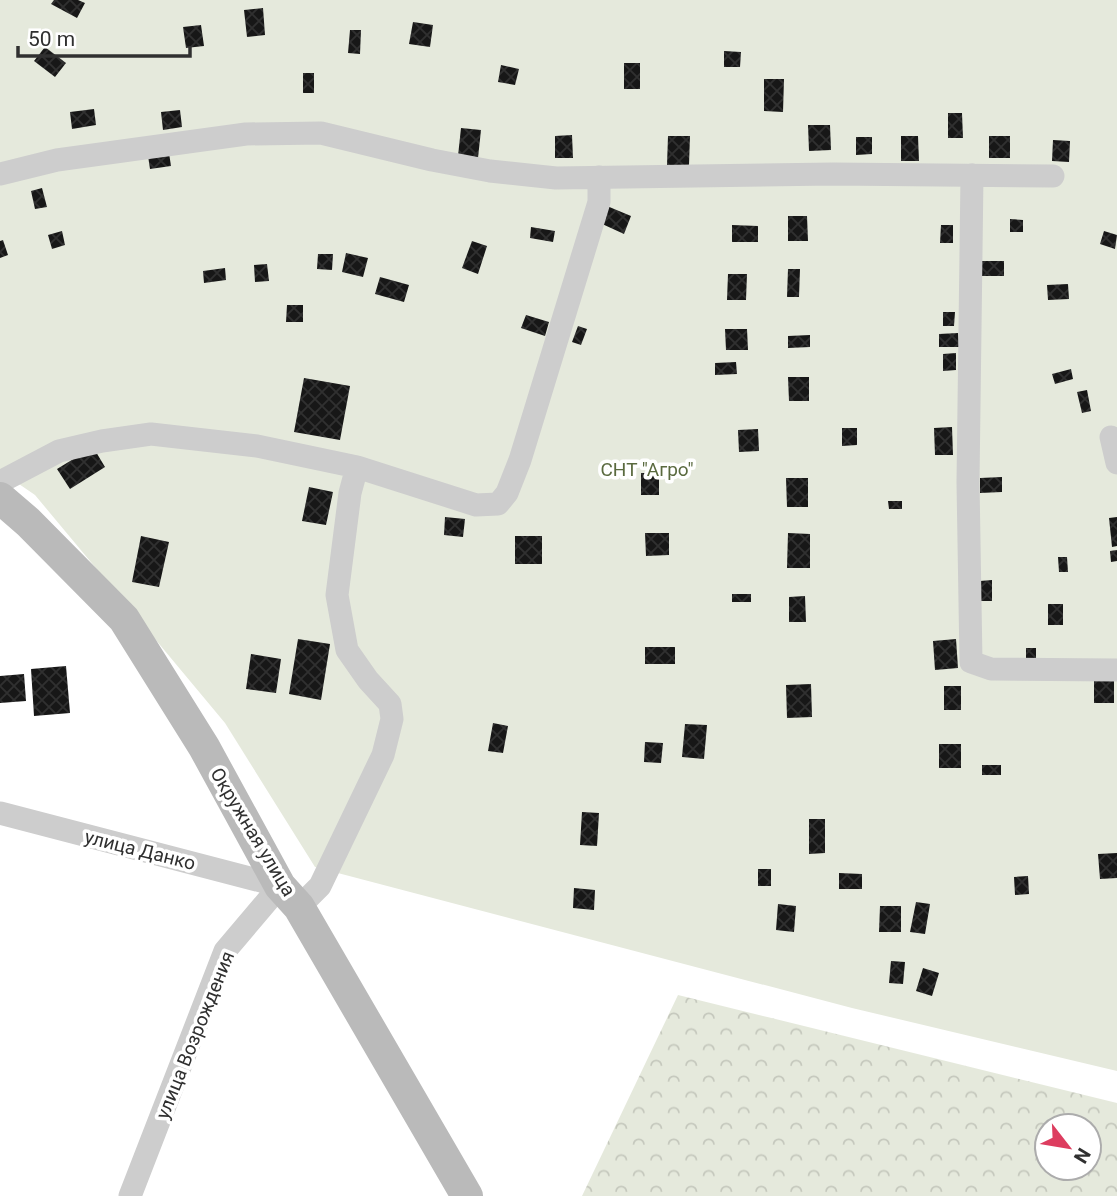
<svg xmlns="http://www.w3.org/2000/svg" width="1117" height="1196" viewBox="0 0 1117 1196" font-family="Roboto,sans-serif">
<defs>
<pattern id="forest-crowns" width="20" height="18" patternUnits="userSpaceOnUse" patternTransform="scale(1.75)"><rect width="20" height="18" fill="#e5e9dc"/><path d="M2 6a3 3 0 1 1 6 0M12 15a3 3 0 1 1 6 0" fill="none" stroke="#c5c8bd"/></pattern>
<pattern id="building-cross-hatch" width="8" height="8" patternUnits="userSpaceOnUse" patternTransform="scale(1.75)"><rect width="8" height="8" fill="#171717"/><path d="M0 0l8 8M0 8l8-8" fill="none" stroke="#303030"/></pattern>
</defs>
<rect width="100%" height="100%" fill="#fff"/>
<!-- forest -->
<path fill="url(#forest-crowns)" fill-rule="evenodd" d="M678,995l439,108v93h-535zM1047,1126h42v42h-42z"/>
<!-- green -->
<path fill="#e5e9dc" d="M0,0h1117v1071l-265,-63 -537,-141 -90,-144 -190,-228 -35,-24z"/>
<!-- building -->
<path fill="url(#building-cross-hatch)" d="M54,0h24l7,3 -8,15 -26,-14z
M263,8l2,27 -18,2 -3,-27z
M413,22l20,3 -3,22 -21,-3z
M201,25l3,21 -18,2 -3,-21z
M350,30h11l-1,24 -12,-1z
M45,47l21,16 -11,14 -21,-16z
M724,51l17,1 -1,15h-16z
M624,63h16v26h-16z
M501,65l18,4 -4,16 -17,-3z
M303,73h11v20h-11z
M764,79h20l-1,33 -19,-1z
M94,109l2,16 -24,4 -2,-17z
M180,110l2,17 -19,3 -2,-18z
M948,113h14l1,25h-15z
M808,125h22l1,25 -22,1z
M461,128l20,2 -3,28 -20,-2z
M572,135l1,23h-18v-22z
M668,136h22l-1,29h-22z
M901,136h17l1,25h-18z
M989,136h21v22h-21z
M856,137h16v17l-16,1z
M1053,140l17,1 -1,21 -17,-1z
M169,153l2,13 -21,3 -2,-13z
M42,188l5,19 -12,2 -4,-18z
M607,206l24,10 -7,18 -24,-11z
M788,216h19l1,25h-20z
M1010,219l13,1v12h-13z
M732,225l26,1v16h-26z
M941,225h12v18h-13z
M531,227l24,4 -2,11 -23,-4z
M62,231l3,14 -13,4 -4,-14z
M1104,231l13,4 -2,14 -15,-5z
M3,240l5,15 -8,3v-17z
M472,241l15,5 -9,28 -16,-6z
M346,253l22,5 -5,19 -21,-5z
M318,254h15l-1,16 -15,-1z
M980,261h24v15h-25z
M267,264l2,17 -14,1 -1,-17z
M225,268l1,12 -22,3 -1,-12z
M788,269h12l-1,28h-12z
M728,274h19l-1,26h-19z
M380,277l29,8 -5,17 -29,-8z
M1068,284l1,15 -21,1 -1,-15z
M287,305h16v17h-17z
M943,312h12l-1,14h-11z
M526,315l23,7 -4,14 -24,-8z
M578,326l9,3 -6,16 -9,-3z
M725,329h22l1,21h-22z
M958,333l1,14h-20v-13z
M810,335v12l-22,1v-12z
M956,353v17l-13,1v-17z
M736,362l1,12 -22,1v-12z
M1071,369l2,10 -18,5 -3,-10z
M788,377h21v24h-20z
M304,378l46,8 -10,54 -46,-8z
M1087,390l4,21 -9,2 -5,-21z
M952,427l1,28h-18l-1,-27z
M842,428h15v17l-15,1z
M758,429l1,22 -20,1 -1,-22z
M93,447l12,20 -35,22 -13,-20z
M641,473h18v22h-18z
M1002,477v15l-22,1v-15z
M786,478h22v29h-21z
M309,487l24,5 -7,33 -24,-4z
M888,501h14v8h-13z
M445,517l20,2 -2,18 -19,-2z
M1117,517v29l-5,1 -3,-29z
M645,533h24v22l-23,1z
M788,533l22,1v34h-23z
M141,536l28,6 -10,45 -27,-5z
M515,536h27v28h-27z
M1117,550v11l-6,1 -1,-11z
M1058,557h9l1,15h-9z
M992,580v21h-12v-20z
M732,594h19v8h-19z
M805,596l1,26h-17v-25z
M1048,604h15v21h-15z
M298,639l32,5 -9,56 -32,-6z
M956,639l2,29 -23,2 -2,-29z
M645,647h30v17h-30z
M1026,648h10v10h-10z
M251,654l30,5 -5,34 -30,-4z
M66,666l4,47 -36,3 -3,-47z
M24,674l2,27 -26,2v-27z
M1094,680h20v23h-20z
M811,684l1,33 -25,1 -1,-33z
M944,686h17v24h-17z
M493,723l15,3 -5,27 -15,-2z
M685,724l22,1 -3,34 -22,-2z
M645,742l18,1 -2,20 -17,-1z
M939,744h22v24h-22z
M982,765h19v10h-19z
M582,812l17,1 -2,33 -17,-1z
M809,819h16v34l-16,1z
M1117,853v25l-17,1 -2,-25z
M758,869h13v17h-13z
M839,873l23,1v15h-23z
M1028,876l1,18 -14,1 -1,-18z
M574,888l21,2 -1,20 -21,-2z
M916,902l14,2 -5,30 -15,-2z
M778,904l18,2 -2,26 -18,-2z
M880,906h21v26h-22z
M891,961l14,1 -2,22 -14,-1z
M923,968l16,5 -7,23 -16,-5z"/>
<g fill="none" stroke-linecap="round" stroke-linejoin="round">
<!-- street -->
<path stroke="#cdcdcd" stroke-width="23" d="M0,174l57,-14 189,-26 75,-1 111,27 58,11 66,7 277,-4 220,2
M972,175l-4,307 3,180 20,7 126,1
M1111,437l6,26
M0,482l59,-31 43,-10 49,-7 106,12 100,21 119,38 22,-1 9,-11 13,-33 79,-258v-25
M0,813l280,73 -55,65 -95,245
M299,907l21,-21 63,-131 9,-36 -2,-15 -22,-24 -21,-30 -10,-55 13,-102 7,-26"/>
<!-- secondary -->
<path stroke="#bababa" stroke-width="32" d="M0,498l28,24 96,97 80,128 76,139 19,21 168,289"/>
</g>
<g text-anchor="middle" dominant-baseline="central" stroke-width="7" stroke-linejoin="round" paint-order="stroke">
<!-- park labels -->
<g font-size="19" fill="#5a6a3f" stroke="#fff">
<text x="647" y="469">СНТ "Агро"</text>
</g>
<!-- street labels -->
<g font-size="19" fill="#303030" stroke="#fff">
<text transform="translate(253 832) rotate(59)">Окружная улица</text>
<text transform="translate(140 850) rotate(14)">улица Данко</text>
<text transform="translate(195 1035) rotate(-68)">улица Возрождения</text>
</g>
</g>
<!-- north arrow -->
<g transform="translate(1068 1147) rotate(121)"><circle r="33" fill="#ffffff" stroke="#acacac" stroke-width="2"/>
<path d="M0-5L12 26L0 18L-12 26Z" fill="#dd3d5f"/>
<text y="-10" font-size="19" font-weight="bold" text-anchor="middle" fill="#303030">N</text>
</g>
<!-- scale -->
<path d="M18 46v10h172v-10" fill="none" stroke="#303030" stroke-width="3.5"/>
<text x="28" y="46" font-size="21" fill="#303030" stroke="#ffffff" stroke-width="5" paint-order="stroke">50 m</text>
</svg>
